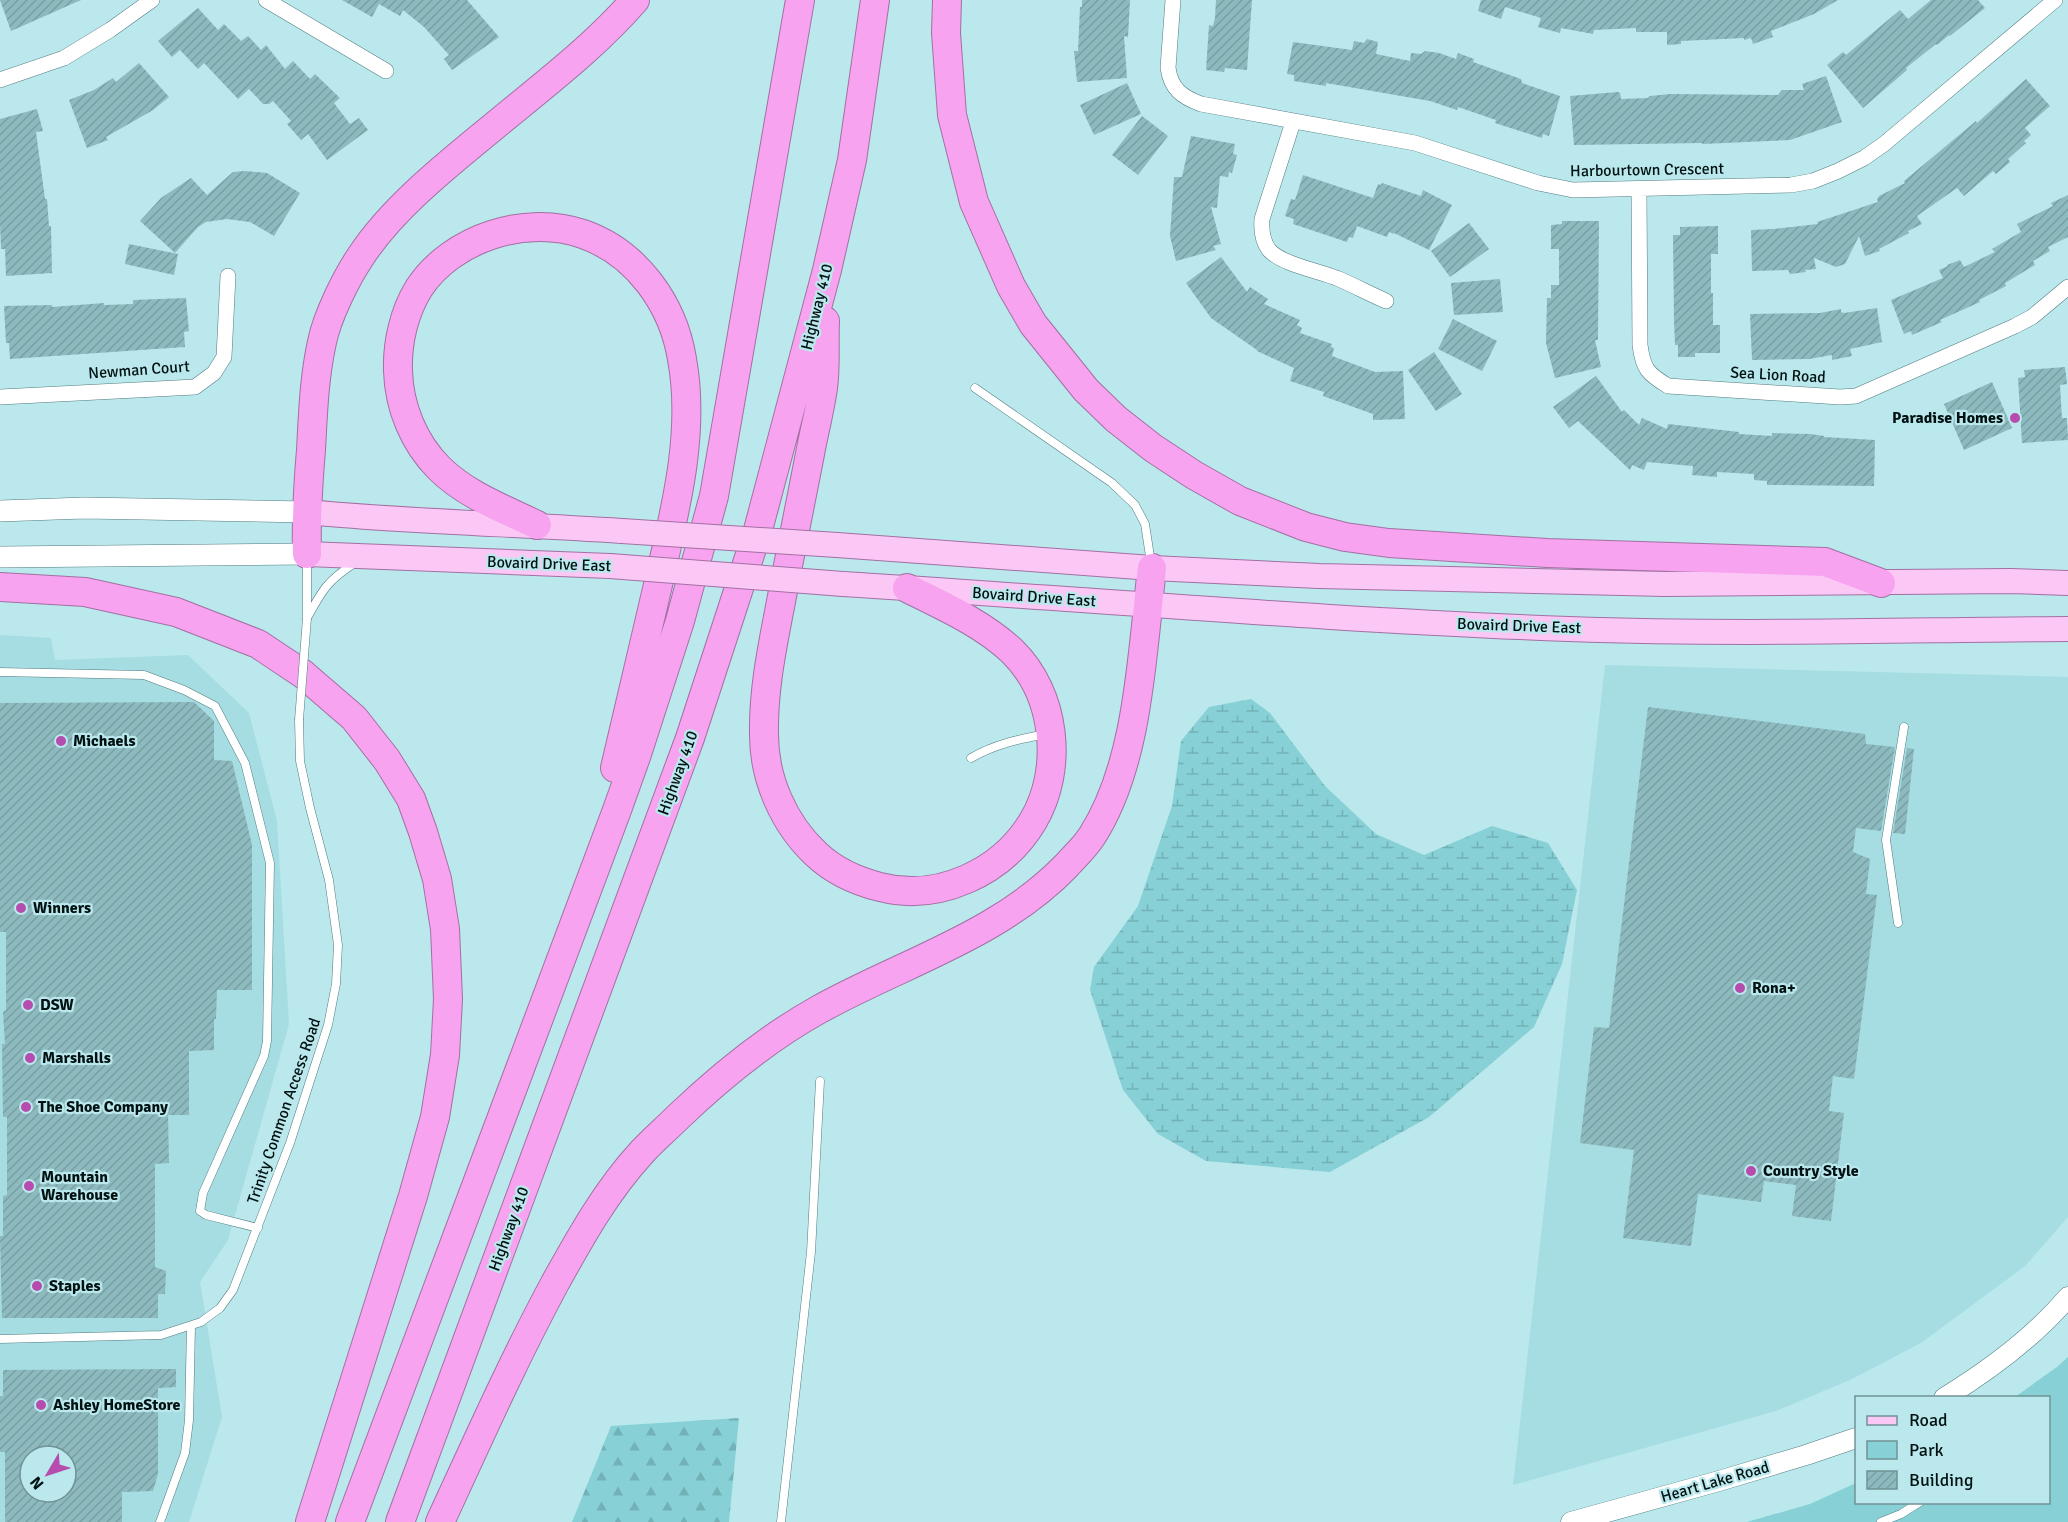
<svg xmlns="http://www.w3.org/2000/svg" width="2068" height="1522" viewBox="0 0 2068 1522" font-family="Signika,sans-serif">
<defs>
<pattern id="forest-firs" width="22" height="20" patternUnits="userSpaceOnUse" patternTransform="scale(1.5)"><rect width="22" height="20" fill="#86d0d6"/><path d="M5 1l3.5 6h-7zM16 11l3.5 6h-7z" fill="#72b2b7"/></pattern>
<pattern id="wetland-marsh" width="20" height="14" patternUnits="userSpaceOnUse" patternTransform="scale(1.5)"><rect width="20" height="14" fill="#86d0d6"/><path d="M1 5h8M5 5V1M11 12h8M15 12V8" fill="none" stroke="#72b2b7"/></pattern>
<pattern id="building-hatch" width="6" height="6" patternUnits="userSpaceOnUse" patternTransform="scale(1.5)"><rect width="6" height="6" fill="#8dbabe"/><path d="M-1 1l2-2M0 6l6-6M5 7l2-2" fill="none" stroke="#789fa2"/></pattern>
</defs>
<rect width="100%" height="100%" fill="#bae8ec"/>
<!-- built -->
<path fill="#a6dde2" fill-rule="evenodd" d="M0,635l51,3 4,22 133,-5 61,58 28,108 12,203 -61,216 -28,42 22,135 -33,105h-189zM30,1456h36v36h-36z
M1605,665l463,12v540l-43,49 -104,77 -69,36 -76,32 -263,74z"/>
<!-- green -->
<path fill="#86d0d6" d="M2068,1357v165h-321l63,-18 46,-21v19h192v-104l-33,-1 42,-30z"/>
<!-- forest -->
<path fill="url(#forest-firs)" d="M739,1418l-10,104h-157l39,-96z"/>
<!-- wetland -->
<path fill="url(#wetland-marsh)" d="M1251,699l19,14 55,73 51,48 48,21 68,-29 56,17 29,47 -15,74 -28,63 -105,90 -99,55 -124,-11 -48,-27 -35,-44 -33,-100 4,-23 44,-61 34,-100 9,-65 28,-34z"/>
<!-- building -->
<path fill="url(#building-hatch)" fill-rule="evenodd" d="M0,0h81l-70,31z
M342,0h125l32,37 -47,33 -8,-11 5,-4 -25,-28 -21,-17 -3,6 -21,-12 -7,13z
M1082,0h48l-2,37 -4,-1 3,42 -50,4 -3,-31h4l2,-44h2z
M1216,0h36l-5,70 -22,-2 -1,4 -18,-2 3,-45 4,1 2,-8z
M1481,0h357l-24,14 -43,17 2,6 -20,7 -2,-6 -7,2v-2l-63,3v3l-14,1v-13h-31v-4l-42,2 -1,4 -32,-6 -1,5 -22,-6 3,-9 -36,-11 -4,12 -23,-8z
M1931,0h47l7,8 -35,28 -1,-1 -12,10 -1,-1 -30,24 1,2 -44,38 -36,-43 16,-13 3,3 54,-45 8,9z
M198,8l20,22 6,-6 17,17 7,-5 13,14 5,-5 19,24 8,-8 17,18 5,-5 25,24 -6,5 16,21 9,-6 9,12 -41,30 -19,-26 -7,6 -14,-16 4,-3 -18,-20 -4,3h-6l-14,-15 -11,10 -34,-36 -6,6 -18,-19 -8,7 -14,-16z
M1367,39l11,3 -2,12 34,7 1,-8 10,1 4,-3 14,2 17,6 2,-6 16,6 -1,3 48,17 1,4 38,13 -11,40 -6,-2 -1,4 -47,-15 1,-3 -38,-13 -1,3 -27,-9 -104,-18v3l-32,-5v-6l-7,-1 6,-32 59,8 2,-9 10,2z
M139,63l30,34 -16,13 -47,27 2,3 -21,8 -18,-48 25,-10 19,-12 3,4z
M1826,76l16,46 -52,18 -88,4v-1l-128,2 -4,-49 48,-4 2,1 1,6 27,-1 2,-2 20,-2 108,1 4,-5h22l-2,-6z
M2026,79l24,27 -25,22 6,7 -7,6 2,2 -18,16 2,3 -14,12 -3,-3 -29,25 -7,-8 -40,28 5,8 -14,7 1,2 -30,16 1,2 -15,5 -6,-20 -14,28 -9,3 -22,-9 2,11 -11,1 1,2 -16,2 -2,-4 -36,1 -1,-41 22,-1 45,-5 -1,-2 61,-20 -1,-3 2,-3 26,-13 -1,-2 72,-60 1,2z
M1127,83l14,31 -47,21 -14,-30z
M37,109l6,22 -7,1 9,67h2l2,27h2l1,47 -46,3 -1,-27h-4l-1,-26v-104z
M1142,116l26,20 -30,39 -26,-20z
M1191,136l44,8 -2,10 4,1 -5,18 -3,-1 -1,5 -8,-1 -3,32 -6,-1 10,37 -8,2 3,4 -40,11 -6,-25 4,-59h8z
M245,171l22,2 33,20 -26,43 -24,-14 -23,-3 -21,3 -8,5 -23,26 -35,-32 21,-23 30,-20 16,17 26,-23z
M1303,175l70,23 5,-14 3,1 1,-2 39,13 2,-6 29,15 -23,45 -35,-17v1l-5,-2 -2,5 -30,-11 -4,12 -4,-1 -2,5 -54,-18 1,-5 -9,-3 6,-17 4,1z
M2068,195v42l-20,10 2,4 -17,10 2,4 -30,18 1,3 -27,14 1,2 -40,18 2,2 -30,13 -1,-4 -7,3 -13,-34 52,-22 -4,-8 9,-4 -1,-1 13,-5 4,7 31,-15 -3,-3 29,-17 -4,-8 36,-18 -2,-3z
M1562,221h37l-1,119h-3l6,27 -46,11 -9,-35 1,-45h4v-13h8v-36h-8v-24l11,-1z
M1469,223l20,26 -39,28 -19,-26z
M1718,226v28h-7v39h2v32h7v28h-25v4h-17v-12h-3l-1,-25 -1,-85h7v-8z
M129,244l49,10 -4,21 -49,-11z
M1221,257l26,35 3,-5 18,12 -4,5 36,16 -3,5 5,3 -2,5 32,11 -1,3 3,1 -2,8 43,16 28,-1 2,48 -32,1v-6l-50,-18 1,-4 -34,-11 4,-13 -37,-17v-1l-46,-32 -25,-35z
M1500,279l3,33 -49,3 -3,-32z
M186,298l3,33 -5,1 1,15 -175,12 -1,-16h-3l-2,-37 48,-1v2l52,-4v2l29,-1v-4z
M1877,308l5,34 -32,7 2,7 -20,4v-5l-23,4 -57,1 -2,-46 70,-1 21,-4v3l3,1z
M1453,319l44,22 -15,30 -44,-22z
M1434,352l28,42 -26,17 -28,-41z
M2065,367l2,17 -7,1 2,33h5l1,22 -46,3 -4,-65 7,-1 -1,-7z
M1596,376l26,36 2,-2 15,15 3,-7 25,11 1,-5 71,8v2l33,2v-3l38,1 14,2v1l51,3 -1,46 -107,-1v-4l-13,-1v-6l-37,-2v5l-25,-2 1,-9 -46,-4 -3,8 -12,-5 -2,5 -52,-49 -9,7 -16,-21z
M1992,382l20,46 -48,22 -20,-46z
M194,702l20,19v39l18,1 20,84v145h-35l-1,29h-2v31l-25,1v64h-21l1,48 -14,1v103l11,4 -1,23h-7v24h-156l-2,-82h3v-40l4,-1v-78h-4l-1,-73h3l-2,-32 3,-2v-78h-6v-229z
M1648,707l217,27 1,10 29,3 -14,84 -25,-3 -3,24 17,7 -4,35 11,1 -23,184 -21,-3 -4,35 15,2 -13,108 -39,-5 4,-31 -32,-4 -3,21 -63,-8 -7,52 -68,-8 11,-88 -54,-7 14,-116 15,1z
M1907,748l7,1 -9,85 -12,-1z
M176,1369v18l-18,1v86l-5,17 -31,1v30h-117v-70h-5v-56h3v-26zM30,1456h36v36h-36z"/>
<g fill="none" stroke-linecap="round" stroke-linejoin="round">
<!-- service casing -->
<g stroke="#517c80" stroke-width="9">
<path id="service" d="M975,388l137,95 23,22 10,19 6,39
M307,616v-57
M307,618c16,-29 20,-37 49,-56
M0,672l144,3 40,15 31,16 30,57 25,100 -3,178 -3,15 -61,137 -3,18 6,4 52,13
M971,758c24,-14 49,-19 75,-24
M1898,923l-12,-83 18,-113
M0,1339l161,-4 40,-13 19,-14 13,-18 57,-147 38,-118 8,-41 2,-39 -9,-65 -19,-72 -10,-47 -1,-41
M160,1522l25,-69 4,-33 2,-94
M781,1522l30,-270 9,-171
M1881,1522l20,-8 19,-12"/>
</g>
<!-- minor casing -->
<g stroke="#517c80" stroke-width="16">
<path id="minor" d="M266,0l120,71
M1173,0l-5,68c3,21 14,29 33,36l214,39 123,40 35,7 218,-5 22,-4 25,-10 26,-13 20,-14 171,-144
M0,80l64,-22 46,-28 42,-30
M1293,122l-31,97c-1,11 0,21 7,31 14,15 51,21 70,29 16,7 31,15 47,22
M1639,189l1,156c3,24 8,29 28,41l172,11 16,-1 159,-70 17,-9 36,-30
M0,397l195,-10 19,-14 10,-16 4,-81"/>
</g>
<!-- tertiary casing -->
<g stroke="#517c80" stroke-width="21">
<path id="tertiary" d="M1944,1398c44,-27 91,-62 124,-101
M1571,1522l148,-41 87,-26 50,-17"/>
</g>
<!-- secondary casing -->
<g stroke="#517c80" stroke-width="22">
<path id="secondary" d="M0,511l84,-3 222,4
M0,557l307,-3"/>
</g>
<!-- primary casing -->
<g stroke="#a270a2" stroke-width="26">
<path id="primary" d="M306,512c105,10 211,12 316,19
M837,545l315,23 167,8 346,8 345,-3 58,2
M307,554l303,12
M843,584c242,15 483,36 726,45 166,6 333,1 499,0"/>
</g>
<!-- motorway casing -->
<g stroke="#a270a2" stroke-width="30">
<path id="motorway" d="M947,0l-1,33 6,82 22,87 37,84 22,38 53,66 30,29 37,29 41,27 46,26 66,26 39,10 44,6 158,10 278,9 56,21
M825,321c-1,22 1,46 -2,67 -3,22 -9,44 -13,66 -9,46 -18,91 -27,137 -9,48 -20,95 -19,144 0,44 20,89 52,119 18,17 40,27 64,33 58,15 122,-14 153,-66 31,-52 23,-127 -21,-170 -30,-28 -69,-45 -105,-63
M537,525c-33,-16 -71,-30 -98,-57 -25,-25 -40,-61 -41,-97 -1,-28 6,-59 21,-83 33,-50 107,-74 164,-54 54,19 90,70 99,125 14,76 -8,156 -25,230 -14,60 -28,120 -42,179
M307,554c-1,-35 1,-69 4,-104 2,-36 3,-72 11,-108 5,-25 24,-64 39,-86 34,-52 95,-98 143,-138 45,-37 93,-74 131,-118
M0,587l85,5 91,20 82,32 45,30 51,44 33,42 24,39 12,33 14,47 8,50 3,70 -3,56 -10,62 -22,79 -103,326
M350,1522l267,-712 20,-56 43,-133 34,-125 86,-496
M400,1522l290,-784 68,-208 69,-260 25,-110 23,-160
M440,1522c37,-80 73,-161 115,-239 25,-45 51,-92 87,-131 11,-12 24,-23 36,-35 43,-41 88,-78 140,-107 84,-47 181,-74 249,-145 8,-9 18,-18 25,-29 47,-73 50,-183 60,-268"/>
</g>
<!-- service -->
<use href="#service" stroke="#fff" stroke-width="8"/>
<!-- minor -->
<use href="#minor" stroke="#fff" stroke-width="15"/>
<!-- tertiary -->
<use href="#tertiary" stroke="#fff" stroke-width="20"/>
<!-- secondary -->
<use href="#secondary" stroke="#fff" stroke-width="21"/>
<!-- primary -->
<use href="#primary" stroke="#fbc8f6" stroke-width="24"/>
<!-- motorway -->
<use href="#motorway" stroke="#f8a3f0" stroke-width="28"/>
<!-- service-bridge casing -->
<g stroke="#517c80" stroke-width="9" stroke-linecap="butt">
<path id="service-bridge" d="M299,720l8,-102"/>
</g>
<!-- primary-bridge casing -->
<g stroke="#a270a2" stroke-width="26" stroke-linecap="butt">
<path id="primary-bridge" d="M622,531l215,14
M610,566l233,18"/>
</g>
<!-- service-bridge -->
<use href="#service-bridge" stroke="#fff" stroke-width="8"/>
<!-- primary-bridge -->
<use href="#primary-bridge" stroke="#fbc8f6" stroke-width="24"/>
</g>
<!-- markers -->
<g fill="#b54cae" stroke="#bae8ec" stroke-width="2">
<circle cx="2015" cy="418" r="6"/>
<circle cx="61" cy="741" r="6"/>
<circle cx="21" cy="908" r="6"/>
<circle cx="1740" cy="988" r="6"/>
<circle cx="28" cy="1005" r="6"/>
<circle cx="30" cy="1058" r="6"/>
<circle cx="26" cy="1107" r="6"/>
<circle cx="1751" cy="1171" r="6"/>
<circle cx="29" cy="1186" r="6"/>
<circle cx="37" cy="1286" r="6"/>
<circle cx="41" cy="1405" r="6"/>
</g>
<g text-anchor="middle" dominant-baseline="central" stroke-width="4.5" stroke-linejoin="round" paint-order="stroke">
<!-- street labels -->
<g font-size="16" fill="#021112" stroke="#bae8ec">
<text transform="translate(1647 170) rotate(-1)">Harbourtown Crescent</text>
<text transform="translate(817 307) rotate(-76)">Highway 410</text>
<text transform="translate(139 370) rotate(-4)">Newman Court</text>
<text transform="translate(1778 375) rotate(3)">Sea Lion Road</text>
<text transform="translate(549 564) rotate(2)">Bovaird Drive East</text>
<text transform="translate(1034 597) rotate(4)">Bovaird Drive East</text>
<text transform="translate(1519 626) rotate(2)">Bovaird Drive East</text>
<text transform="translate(678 773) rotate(-70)">Highway 410</text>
<text transform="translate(284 1111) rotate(-71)">Trinity Common Access Road</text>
<text transform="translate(509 1229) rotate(-70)">Highway 410</text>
<text transform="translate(1715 1482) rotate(-16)">Heart Lake Road</text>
</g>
<!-- poi labels -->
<g font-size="16" font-weight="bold" fill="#021112" stroke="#bae8ec" text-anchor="start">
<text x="2003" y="418" text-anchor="end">Paradise Homes</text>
<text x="73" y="741">Michaels</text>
<text x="33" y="908">Winners</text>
<text x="1752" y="988">Rona+</text>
<text x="40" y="1005">DSW</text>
<text x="42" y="1058">Marshalls</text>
<text x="38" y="1107">The Shoe Company</text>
<text x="1763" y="1171">Country Style</text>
<text x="41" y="1177">Mountain<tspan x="41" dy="18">Warehouse</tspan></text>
<text x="49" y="1286">Staples</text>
<text x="53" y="1405">Ashley HomeStore</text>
</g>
</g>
<!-- legend -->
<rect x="1855" y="1396" width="195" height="108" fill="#bae8ec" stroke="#709295" stroke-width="1.5"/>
<rect x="1867" y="1416" width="30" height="9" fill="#fbc8f6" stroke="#709295" stroke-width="1.5"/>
<text x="1909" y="1426" font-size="18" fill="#021112">Road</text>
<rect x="1867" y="1441" width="30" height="18" fill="#86d0d6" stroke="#709295" stroke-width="1.5"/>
<text x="1909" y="1456" font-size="18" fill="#021112">Park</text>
<rect x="1867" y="1471" width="30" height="18" fill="url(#building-hatch)" stroke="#709295" stroke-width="1.5"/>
<text x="1909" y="1486" font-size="18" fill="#021112">Building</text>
<!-- north arrow -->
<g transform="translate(48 1474) rotate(231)"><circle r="28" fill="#bae8ec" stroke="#709295" stroke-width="1.5"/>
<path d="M0-4.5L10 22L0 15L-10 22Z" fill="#b54cae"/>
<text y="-9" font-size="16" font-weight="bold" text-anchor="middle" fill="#021112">N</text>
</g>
</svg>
